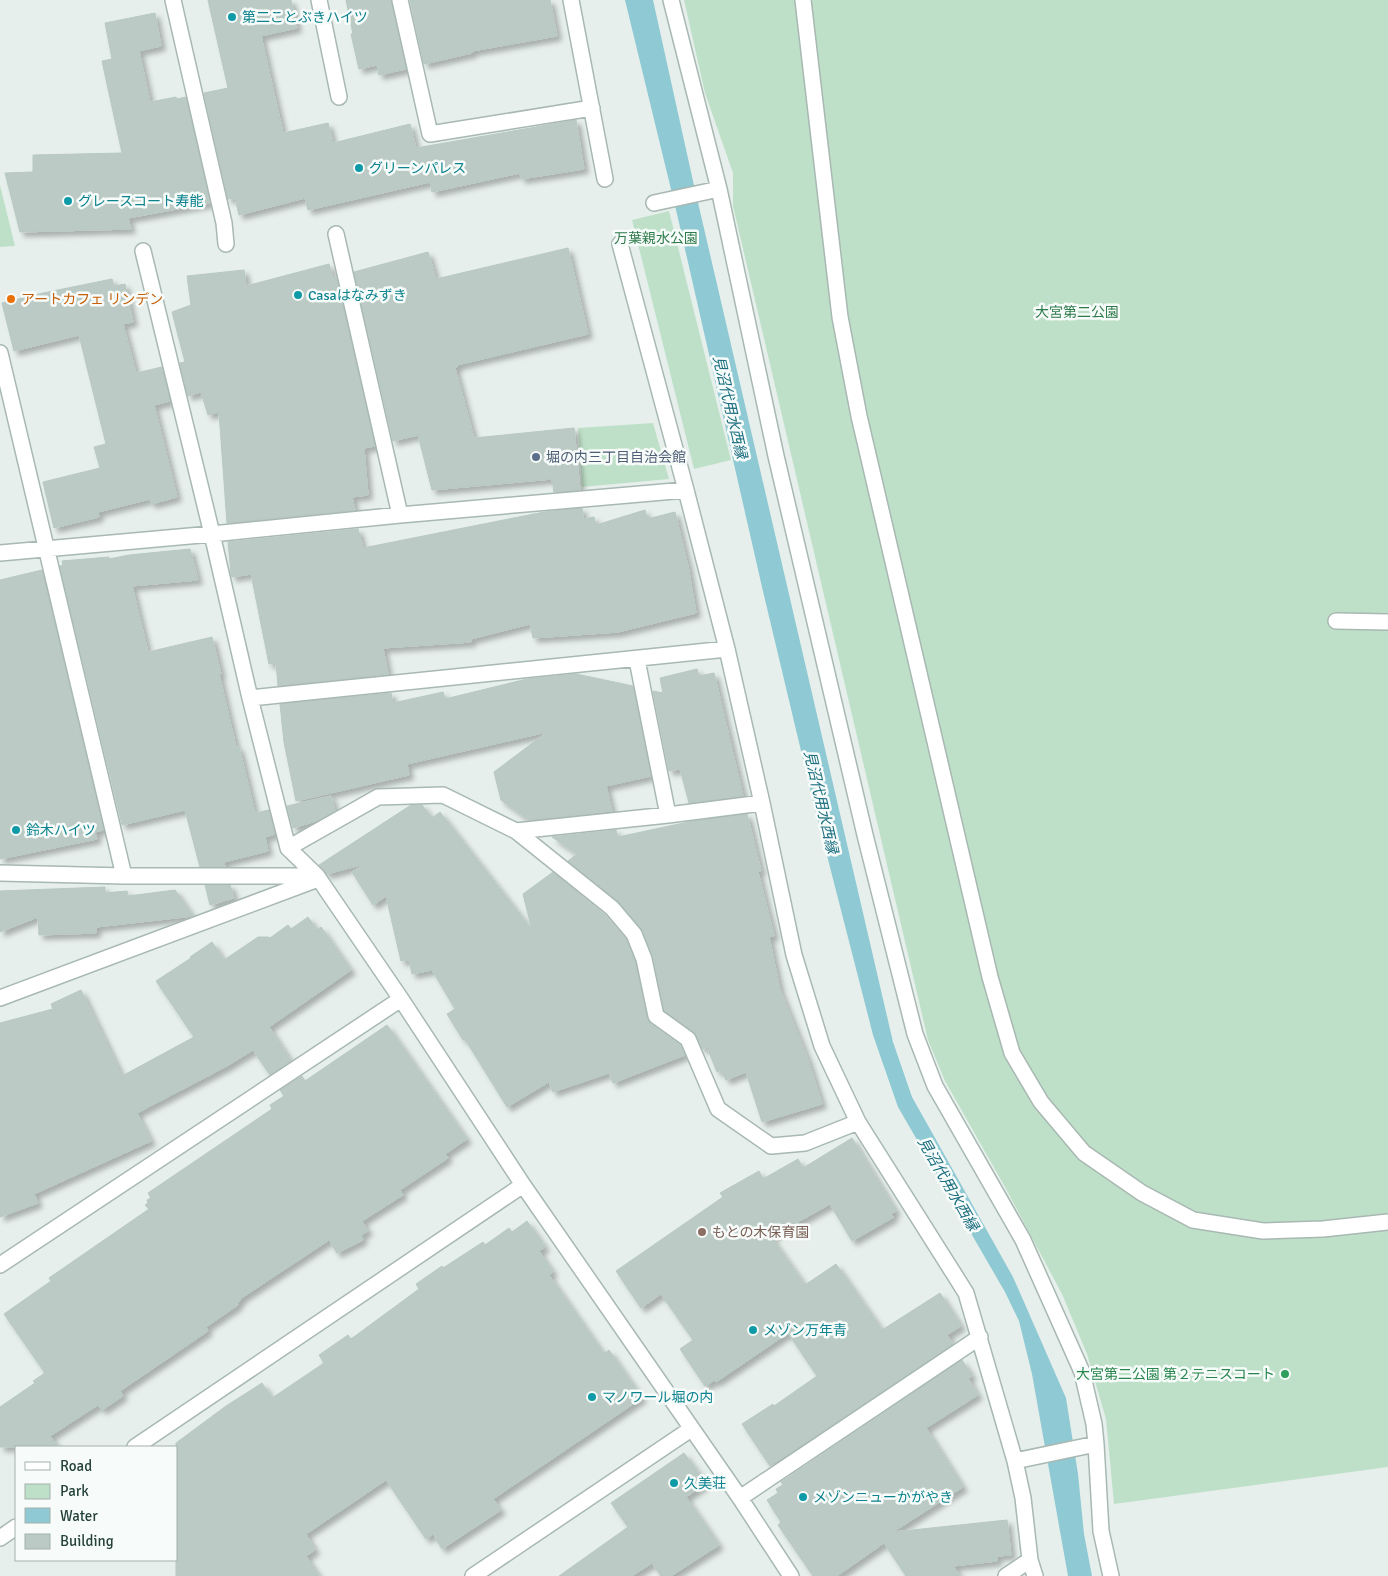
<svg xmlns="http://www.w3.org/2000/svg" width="1388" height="1576" viewBox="0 0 1388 1576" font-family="Signika,'Noto Sans JP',sans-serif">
<defs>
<filter id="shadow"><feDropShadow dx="4.5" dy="4.5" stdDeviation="2.5" flood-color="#0004"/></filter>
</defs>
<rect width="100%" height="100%" fill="#e6efeb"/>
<!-- green -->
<path fill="#bfe0c8" d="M684,0h704v1467l-274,37 -8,-85 -19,-65 -25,-60 -57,-107 -60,-106 -17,-41 -195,-834v-33l-28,-80z
M0,185l15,61 -15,1z
M669,211l62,249 -37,9 -62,-249z
M653,423l16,56 -87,8 -4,-59z"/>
<!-- water -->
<path fill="#8ec9d4" d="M625,0h28l40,181 200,861 19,55 101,180 53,121 12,76 6,60 8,42h-24l-36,-202 -13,-53 -14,-29 -107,-185 -25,-72 -61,-238 -50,-210 -85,-373z"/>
<!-- building -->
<path fill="#bbcac4" stroke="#b8c9c2" filter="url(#shadow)" d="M208,0h83l6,28 -36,8 22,97 45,-10 5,20 77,-19 6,24 160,-28 8,49 -63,10 -1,-6 -88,19 -2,-10 -122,28 -3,-12 -66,17 -4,-17 -7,1 -24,-106 24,-5z
M346,0h45l15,69 -27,6 -2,-10 -18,4 -8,-35h2z
M410,0h140l7,36 -85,15v2l-48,11z
M155,13l6,33 -22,5 11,51 26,-5 1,2 9,-2 24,106 -82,15 3,11 -111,3 -15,-59 28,-1v-17l89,-2 -20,-92 10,-2 -7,-36z
M568,248l20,86 -131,31v2l-2,1 19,70 100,-10 6,62 -26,2 -2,-13 -120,11 -14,-55 -25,6 -39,-169 74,-20 8,27z
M329,264l4,14 3,-1 39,169 -11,2 4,47 -16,2 3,13 -128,13 -8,-111 -11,3 -7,-23 -13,4 -8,-33 5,-1 -13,-50 19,-7 -4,-29 57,-6 2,16z
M112,279l2,7 11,-2 8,38 -10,2 13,49 26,-6 8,34 -16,4 23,92 -26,7 -1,-5 -52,13 1,5 -45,11 -11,-46 57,-14 -6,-21 12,-3 -27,-109 -65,16 -12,-48 41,-10z
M582,508l1,11 11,-2 2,8 49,-15 2,9 28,-7 13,54 8,47 -78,19 -85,6 -3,-14 -59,15v3l-88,6 5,26 -110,12 -2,-23 -7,1 -18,-90 -19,3 -1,-3 -3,-32 130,-13 5,19 181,-36z
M190,549l8,31 -66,6 16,66 64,-15 9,37h-2l17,73h3l16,66 14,-3 6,24 -10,3 3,14 -44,11 1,5h-25l-15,-57 -63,15 -62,-259 3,-1 -1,-4 47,-4v2l20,-4z
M42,570l61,260 -8,2 2,7 -97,20v-279z
M697,669l2,7 15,-3 29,123 -54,7 -9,-34 -11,2 -16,-80 10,2 -3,-15z
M576,674l57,12 18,90 -45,10 6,25 -83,9 -28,-20 -7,-28 53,-40 -140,32 2,11 -113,26 -12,-59 -4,-38 111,-11 2,10 50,-11 2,7 82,-20z
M331,796l4,15 -19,10 -23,7 -6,-22z
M411,805h11l10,13 8,-6 92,118 -9,-36 30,-22 52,43 21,24 9,23 12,57 4,5 29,21 5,10 -72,28 -4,-10 -56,19 -4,-10 -42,25 -42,-68 -2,1 -16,-26 8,-5 -23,-39 -20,4 -3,-14 -8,1 -15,-65 -13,9 -21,-33 12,-8 -37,10 -8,-9z
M747,814l14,57 -3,1 16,64 -5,1 11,53 28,70 14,44 -60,18 -16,-50 -20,8 -5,-10 -4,2 -10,-25 -5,2 -8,-17 -30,-21 -11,-54 -12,-29 -23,-27 -50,-40 9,-7 -25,-17 64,-7 2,7 75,-16z
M205,885h25l4,13 -24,7z
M105,887v6l22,-2 1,5 47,-6 18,26 -97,11v6l-57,2 -1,-18 -38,15v-41z
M308,917l9,13 4,-3 30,43 -82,57 22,34 -21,14 -17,-25 -26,16 -90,47 14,28 -117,53 4,9 -38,14v-194l53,-14 -2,-5 30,-14 41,86 72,-39 -38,-56 35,-23 -1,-1 22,-15 12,18 34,-23h10l2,1 18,-13 3,4z
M387,1025l80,114 -22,15 3,4 -48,32 3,5 -41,26 6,10 -7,4 2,5 -26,13 -8,-13 -89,59 1,1 -4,3 1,2 -32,22 2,4 -88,60 3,5 -21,14 -4,-5 -48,31 8,11h-58v-40l35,-24 -2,-2 12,-8 -41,-59 47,-33 -2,-3 100,-69 -4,-4 3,-2 -1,-3 4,-2 -3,-5 124,-84 -2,-4 14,-9 -4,-6 22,-14 3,5z
M852,1138l44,73 -5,3 3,3 -42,24 -22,-37 -59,33 34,48 31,-21 46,66 58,-37 21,33 -14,9 6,9 -183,122 -28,-42 31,-20 1,2 43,-30 -29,-43 -72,49 -1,-2 -10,6 -25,-37 13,-9 -32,-46 -20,14 -25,-37 107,-74 -3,-4 39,-22 4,8 35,-20 5,9z
M527,1221l18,26 -6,4 14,21 -4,3 55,79 5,-4 33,48 -149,101 8,11 -59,39 -9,-15 -7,5 -40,-59 -80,54 9,16 -9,6 13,20h-143v-133l50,-37 36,-23 10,15 52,-35 -5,-8 29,-20 3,4 68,-50 -3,-5 26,-18 1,2 40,-26 2,3 24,-17 3,4z
M962,1360l10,16 -4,2 10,17 -52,33 37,59 -70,45 114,-12 4,35 -14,1v5l-44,5 7,10h-54l-22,-33 -47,33h-24l-35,-51 3,-3 -14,-22 11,-7 -2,-4 7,-4 -2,-3z
M684,1453l22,30 -20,14 33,48 -48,31h-10l-9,-13 -20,13h-73l69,-49 -17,-24z"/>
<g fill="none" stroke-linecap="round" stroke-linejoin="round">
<!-- minor casing -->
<g stroke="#a8b8b2" stroke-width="18">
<path id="minor" d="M173,0l51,223 2,21
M319,0l20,97
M400,0l30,134 162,-26
M571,0l34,179
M671,0l48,189 57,267 89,379 50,199 20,52 88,154 59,132 12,52 2,20 5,87 10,45
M803,0l37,317 19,99 131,561 22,76 29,49 43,51 58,40 51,27 70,11 60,-2 65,-7
M654,203l65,-14
M336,234l64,281
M620,244l66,246 41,159 35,154 32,152 28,91 36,76 108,171 49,168 8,37 7,62 5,16
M143,251l69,283 38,164 38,150 29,28 84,123 122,186 217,313 51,78
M0,353l124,523
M0,553l212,-19 188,-19 286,-25
M1336,621l52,1
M637,660l31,155
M250,698l477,-49
M516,831l152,-16 94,-12
M288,848l90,-51 65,-2 73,36 96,77 22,26 10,25 12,57 32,23 30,70 53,37 34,-3 53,-21
M0,873l124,3h191
M0,998l318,-119
M0,1265l401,-266
M135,1447l388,-262
M1015,1461l81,-17
M740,1498l240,-161
M0,1538l16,-11
M473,1576l218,-147
M1006,1576l24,-16"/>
</g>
<!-- minor -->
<use href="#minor" stroke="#fff" stroke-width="15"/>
</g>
<!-- markers -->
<g fill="#0f9aa8" stroke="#f7fbf9" stroke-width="2">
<circle cx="232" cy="17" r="5"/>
<circle cx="359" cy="168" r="5"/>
<circle cx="68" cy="201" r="5"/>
<circle cx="298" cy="295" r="5"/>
<circle cx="16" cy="830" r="5"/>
<circle cx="753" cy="1330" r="5"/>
<circle cx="592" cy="1397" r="5"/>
<circle cx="674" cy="1483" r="5"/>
<circle cx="803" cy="1497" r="5"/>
</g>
<circle fill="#e8710a" stroke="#f7fbf9" stroke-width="2" cx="11" cy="299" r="5"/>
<circle fill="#5c6f8a" stroke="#f7fbf9" stroke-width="2" cx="536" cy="457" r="5"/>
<circle fill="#8d6e63" stroke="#f7fbf9" stroke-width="2" cx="702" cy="1232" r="5"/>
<circle fill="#2e9e5b" stroke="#f7fbf9" stroke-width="2" cx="1285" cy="1374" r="5"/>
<g text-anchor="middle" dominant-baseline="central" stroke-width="5" stroke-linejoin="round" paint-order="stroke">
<!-- culture labels -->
<g font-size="14" fill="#0d838f" stroke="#f7fbf9" text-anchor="start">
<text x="242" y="17">第二ことぶきハイツ</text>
<text x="369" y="168">グリーンパレス</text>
<text x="78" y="201">グレースコート寿能</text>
<text x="308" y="295">Casaはなみずき</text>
<text x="26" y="830">鈴木ハイツ</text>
<text x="763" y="1330">メゾン万年青</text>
<text x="602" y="1397">マノワール堀の内</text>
<text x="684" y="1483">久美荘</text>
<text x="813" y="1497">メゾンニューかがやき</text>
</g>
<!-- park labels -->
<g font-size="14" fill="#2d7a4b" stroke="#f7fbf9">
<text x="656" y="238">万葉親水公園</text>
<text x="1077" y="312">大宮第二公園</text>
</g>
<!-- food labels -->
<g font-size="14" fill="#c56008" stroke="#f7fbf9" text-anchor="start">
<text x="21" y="299">アートカフェ リンデン</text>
</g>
<!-- service labels -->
<g font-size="14" fill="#4e5e75" stroke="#f7fbf9" text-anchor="start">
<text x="546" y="457">堀の内三丁目自治会館</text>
</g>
<!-- education labels -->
<g font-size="14" fill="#785e54" stroke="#f7fbf9" text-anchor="start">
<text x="712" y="1232">もとの木保育園</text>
</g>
<!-- leisure labels -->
<g font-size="14" fill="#27864d" stroke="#f7fbf9" text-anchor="end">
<text x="1275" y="1374">大宮第二公園 第２テニスコート</text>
</g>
<!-- water labels -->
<g font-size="15" font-style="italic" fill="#1c6f80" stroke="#f7fbf9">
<text transform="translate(730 407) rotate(77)">見沼代用水西縁</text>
<text transform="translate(821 802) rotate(77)">見沼代用水西縁</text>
<text transform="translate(948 1184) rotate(60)">見沼代用水西縁</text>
</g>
</g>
<!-- legend -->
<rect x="15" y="1446" width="162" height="115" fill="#f7fbf9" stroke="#a3b1ad"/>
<rect x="25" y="1462" width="25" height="8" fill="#ffffff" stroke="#a3b1ad"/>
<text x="60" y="1471" font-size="15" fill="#24423a">Road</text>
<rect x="25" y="1484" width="25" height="15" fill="#bfe0c8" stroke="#a3b1ad"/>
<text x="60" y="1496" font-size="15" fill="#24423a">Park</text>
<rect x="25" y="1508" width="25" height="15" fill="#8ec9d4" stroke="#a3b1ad"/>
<text x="60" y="1521" font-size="15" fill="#24423a">Water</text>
<rect x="25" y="1534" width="25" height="15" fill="#bbcac4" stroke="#a3b1ad"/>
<text x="60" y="1546" font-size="15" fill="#24423a">Building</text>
</svg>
